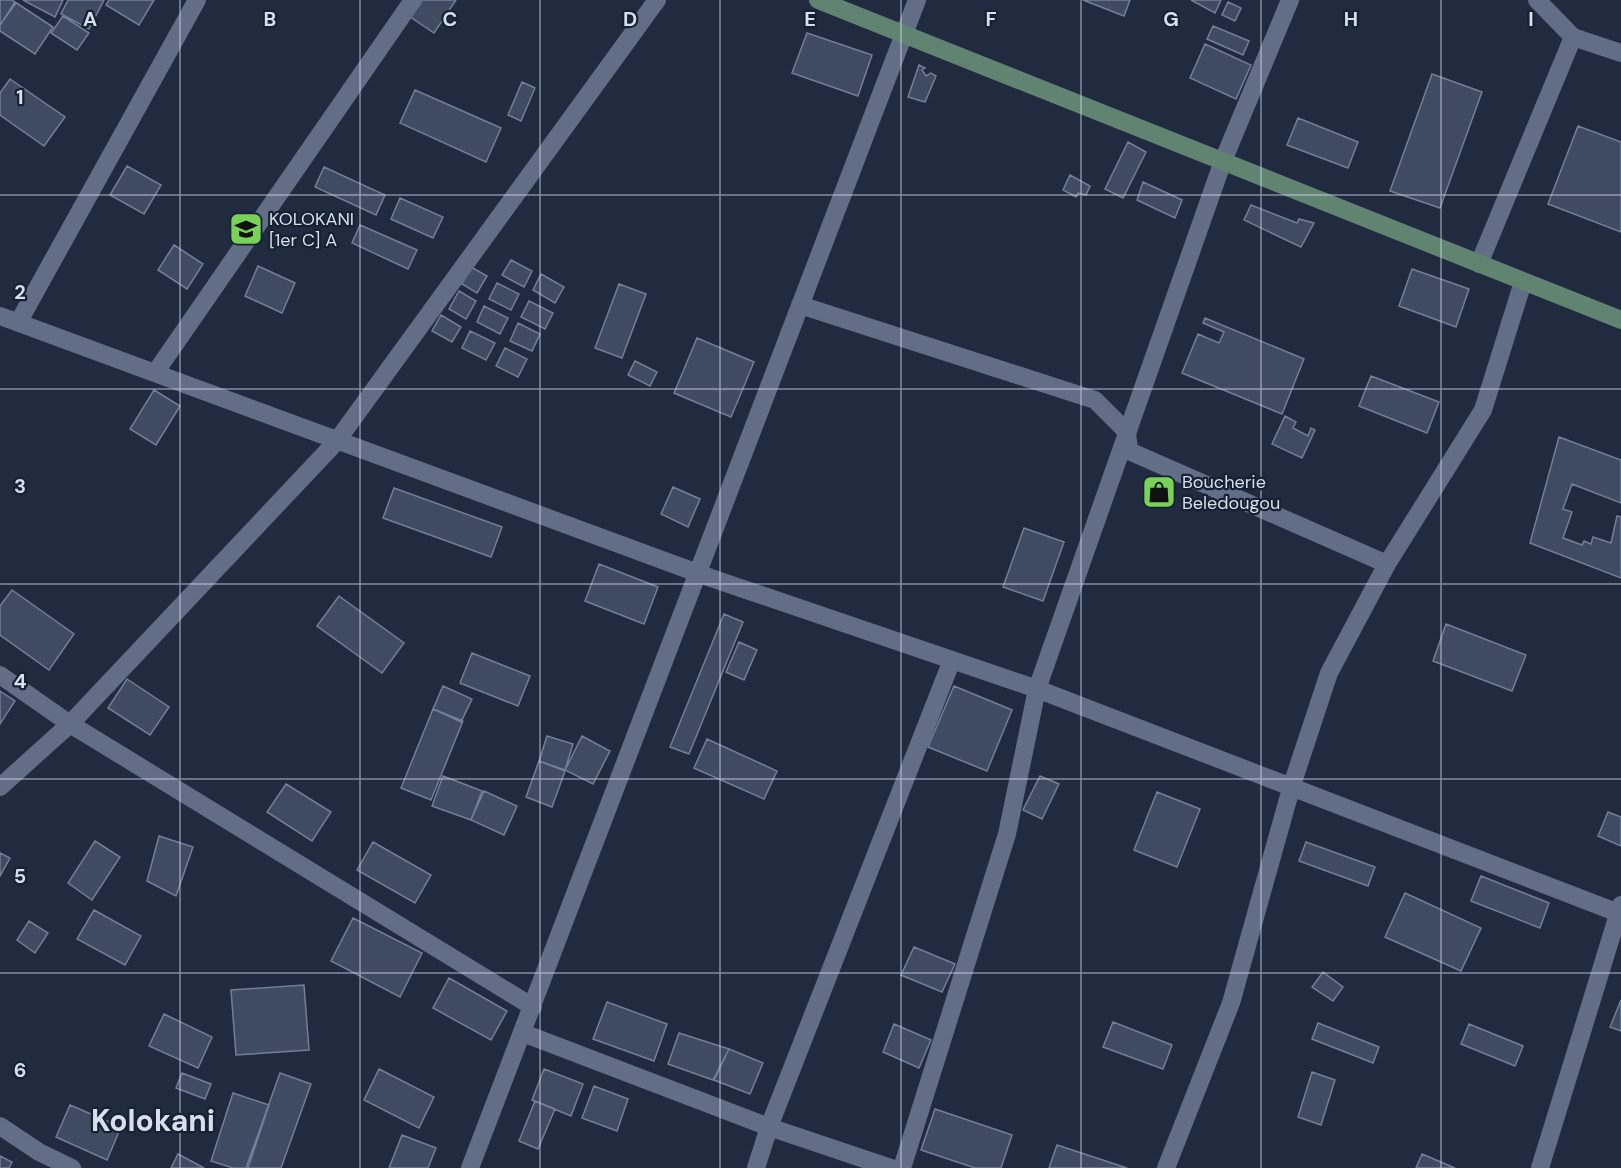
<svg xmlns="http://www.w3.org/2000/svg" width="1621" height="1168" viewBox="0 0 1621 1168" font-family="'DM Sans',sans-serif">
<rect width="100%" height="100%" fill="#202b3f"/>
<!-- building -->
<path fill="#3f4b61" stroke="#727f97" stroke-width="1.5" d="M0,0h12l4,3 -16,22z
M23,0h40l-8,17z
M68,0h36l-15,29 -28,-15z
M109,0h45l-15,25 -33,-20z
M416,0h40l-22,33 -28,-19z
M1083,0h47l-6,16z
M1191,0h30l-6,13z
M15,2l38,25 -18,27 -35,-23v-6z
M1228,2l13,6 -6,13 -13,-6z
M63,16l26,17 -12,17 -26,-17z
M1213,26l36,15 -6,14 -36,-16z
M807,33l65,22 -14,41 -66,-23z
M1205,44l46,21 -15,34 -46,-21z
M919,65l6,3 -3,2 4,6 5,-3 5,3 -11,26 -17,-5z
M1432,74l50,18 -42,116 -50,-17z
M10,79l55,38 -21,29 -44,-31v-22z
M522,82l13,6 -14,33 -13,-6z
M415,90l86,38 -15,34 -86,-39z
M1298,118l60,24 -10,26 -61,-23z
M1578,126l43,16v90l-73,-28z
M1128,142l18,10 -23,46 -18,-9z
M127,166l34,19 -17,29 -34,-19z
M324,167l61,28 -9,20 -61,-28z
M1070,175l20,11 -4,9 -8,-2 -2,4 -13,-7z
M1143,182l39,18 -7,18 -38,-18z
M400,198l43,19 -10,21 -42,-19z
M1251,205l46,18 2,-4 15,4 -13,24 -57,-27z
M360,225l57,25 -9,19 -56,-26z
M174,245l29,19 -16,25 -29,-19z
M511,260l21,11 -8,16 -22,-12z
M258,266l37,17 -13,30 -37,-17z
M471,267l16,9 -10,17 -15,-9z
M1412,269l57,20 -13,38 -57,-21z
M541,274l23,13 -9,16 -22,-13z
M497,283l22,11 -8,16 -22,-11z
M619,284l27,10 -24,64 -27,-10z
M459,291l17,10 -10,18 -17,-10z
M529,301l24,12 -8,16 -24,-12z
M484,306l24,12 -8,16 -23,-12z
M441,315l20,12 -9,15 -20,-11z
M1205,318l99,41 -22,55 -100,-41 16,-39 21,9 5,-11 -21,-9z
M518,323l22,11 -8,17 -22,-10z
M470,331l25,12 -9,17 -24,-12z
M697,338l57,24 -23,55 -57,-24z
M505,348l22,11 -9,18 -22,-11z
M635,361l22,11 -7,14 -22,-11z
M1371,376l68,26 -12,31 -68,-27z
M154,390l26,16 -24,39 -26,-16z
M1285,416l11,6 -3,6 15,8 3,-8 4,2 -13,28 -30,-14z
M1559,437l62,23v43l-49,-19 -9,25 9,3 -9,26 19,7 2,-4 7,3 2,-7 18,6 6,-27 4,1v61l-91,-35z
M673,487l27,12 -12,28 -27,-13z
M394,488l108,39 -11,30 -108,-39z
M1024,528l40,14 -21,59 -40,-14z
M599,564l59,23 -14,37 -59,-23z
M12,590l62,44 -25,36 -49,-35v-29z
M339,596l65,47 -22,30 -65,-47z
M724,614l19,8 -54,132 -19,-7z
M1446,624l80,31 -14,36 -79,-30z
M739,642l18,8 -13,30 -18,-8z
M472,653l58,23 -12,30 -58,-23z
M127,679l42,28 -19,28 -42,-27z
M443,686l29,13 -11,23 -28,-13z
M954,686l58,24 -25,61 -59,-24z
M0,691l15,10 -15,23z
M433,709l30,12 -32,79 -30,-12z
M547,736l26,8 -8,26 -26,-9z
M582,736l28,15 -17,33 -28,-14z
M707,739l70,32 -13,28 -70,-31z
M539,761l26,10 -13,36 -26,-10z
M443,776l39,15 -11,29 -39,-14z
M1040,776l19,8 -17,35 -19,-9z
M286,784l45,28 -19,29 -45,-29z
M484,791l33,15 -13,29 -33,-15z
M1157,792l43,17 -23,58 -43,-17z
M1608,812l13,5v29l-23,-10z
M159,836l34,11 -17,49 -29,-15z
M95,841l25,16 -28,43 -24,-17z
M373,842l58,33 -16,28 -58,-33z
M1306,842l69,25 -7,19 -69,-25z
M0,853l10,5 -10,18z
M1481,876l68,27 -9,25 -69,-27z
M1405,893l76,35 -20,43 -76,-34z
M94,910l47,26 -16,29 -48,-26z
M353,918l69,35 -22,44 -69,-36z
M29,921l19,12 -13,20 -18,-13z
M914,947l41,17 -13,28 -41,-17z
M1323,972l20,15 -10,14 -21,-14z
M449,978l58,33 -16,29 -58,-32z
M304,985l5,65 -73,5 -5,-65z
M1621,1000v31l-11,-4z
M607,1002l60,22 -13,37 -61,-22z
M164,1014l48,23 -14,31 -49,-22z
M1113,1022l59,23 -9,24 -60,-22z
M1318,1023l61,24 -6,16 -61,-24z
M894,1024l37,16 -12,28 -36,-16z
M1469,1024l54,22 -8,20 -54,-22z
M679,1033l50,16 -16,31 -45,-16z
M729,1049l34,14 -13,31 -36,-14z
M379,1069l55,28 -15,31 -55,-28z
M544,1069l39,15 -12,32 -39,-16z
M1312,1072l23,8 -14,45 -23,-8z
M182,1073l29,11 -6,15 -29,-11z
M280,1073l31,11 -30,84h-35z
M594,1086l34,13 -11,32 -35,-13z
M233,1093l36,12 -21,63h-15l-22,-7z
M535,1101l20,8 -17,40 -19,-8z
M70,1105l51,22 -14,33 -51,-23z
M935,1109l77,26 -11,33h-26l-54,-18z
M402,1135l34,13 -8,20h-39z
M1057,1145l70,23h-78z
M178,1154l26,14h-33z
M1422,1154l33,14h-39z
M0,1156l12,6 -3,6h-9z"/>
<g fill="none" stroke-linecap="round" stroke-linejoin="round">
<!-- street -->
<path stroke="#626e86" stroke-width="18" d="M1537,0l36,37 48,16
M1479,264l94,-227
M800,305l295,95 32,32 2,19 258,113
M0,316l711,262 326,111 584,225
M18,323l179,-323
M155,373l258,-373
M0,675l70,49 463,283
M0,787l70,-63 266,-282 321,-442
M523,1033l246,94 122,41
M0,1126l39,26 33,16
M470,1168l447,-1168
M756,1168l13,-41 183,-467
M902,1168l105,-334 30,-145 186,-528 67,-161
M1166,1168l65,-165 61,-218 37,-112 58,-109 96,-154 40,-128
M1540,1168l81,-263"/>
<!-- secondary -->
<path stroke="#618371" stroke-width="18" d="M818,0l803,320"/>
</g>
<!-- grid -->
<path fill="none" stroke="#d8dfec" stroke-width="1.5" stroke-opacity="0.55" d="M180,0v1168M360,0v1168M540,0v1168M720,0v1168M901,0v1168M1081,0v1168M1261,0v1168M1441,0v1168M0,195h1621M0,389h1621M0,584h1621M0,779h1621M0,973h1621"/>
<!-- icons -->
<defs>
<g id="school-square" transform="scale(1.725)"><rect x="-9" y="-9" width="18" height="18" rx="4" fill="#78d258" stroke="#172134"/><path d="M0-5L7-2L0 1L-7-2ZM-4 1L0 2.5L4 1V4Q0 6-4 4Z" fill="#111"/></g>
<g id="shop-square" transform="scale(1.725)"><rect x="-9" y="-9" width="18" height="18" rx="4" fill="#78d258" stroke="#172134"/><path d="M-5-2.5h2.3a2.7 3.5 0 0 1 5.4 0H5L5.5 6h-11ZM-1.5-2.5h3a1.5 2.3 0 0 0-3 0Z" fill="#111"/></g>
</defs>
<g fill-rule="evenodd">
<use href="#school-square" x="246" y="229"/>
<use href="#shop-square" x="1159" y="492"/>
</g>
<g text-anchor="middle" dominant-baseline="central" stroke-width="4.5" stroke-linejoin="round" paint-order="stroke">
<!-- poi labels -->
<g font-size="18" fill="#d8dfec" stroke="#172134" text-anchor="start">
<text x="269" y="219">KOLOKANI<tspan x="269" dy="21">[1er C] A</tspan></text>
<text x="1182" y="482">Boucherie<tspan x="1182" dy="21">Beledougou</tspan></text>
</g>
<!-- town labels -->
<g font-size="30" font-weight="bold" fill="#d8dfec" stroke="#172134">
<text x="153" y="1120">Kolokani</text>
</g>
</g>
<g font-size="20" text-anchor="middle" font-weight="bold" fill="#d8dfec" stroke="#172134" stroke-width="4.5" stroke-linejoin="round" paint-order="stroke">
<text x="90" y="26">A</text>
<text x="270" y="26">B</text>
<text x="450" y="26">C</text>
<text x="630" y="26">D</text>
<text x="810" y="26">E</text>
<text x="991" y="26">F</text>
<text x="1171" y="26">G</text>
<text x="1351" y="26">H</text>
<text x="1531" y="26">I</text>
<text x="20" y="104">1</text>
<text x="20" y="299">2</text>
<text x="20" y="493">3</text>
<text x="20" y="688">4</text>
<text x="20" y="883">5</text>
<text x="20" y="1077">6</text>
</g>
</svg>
